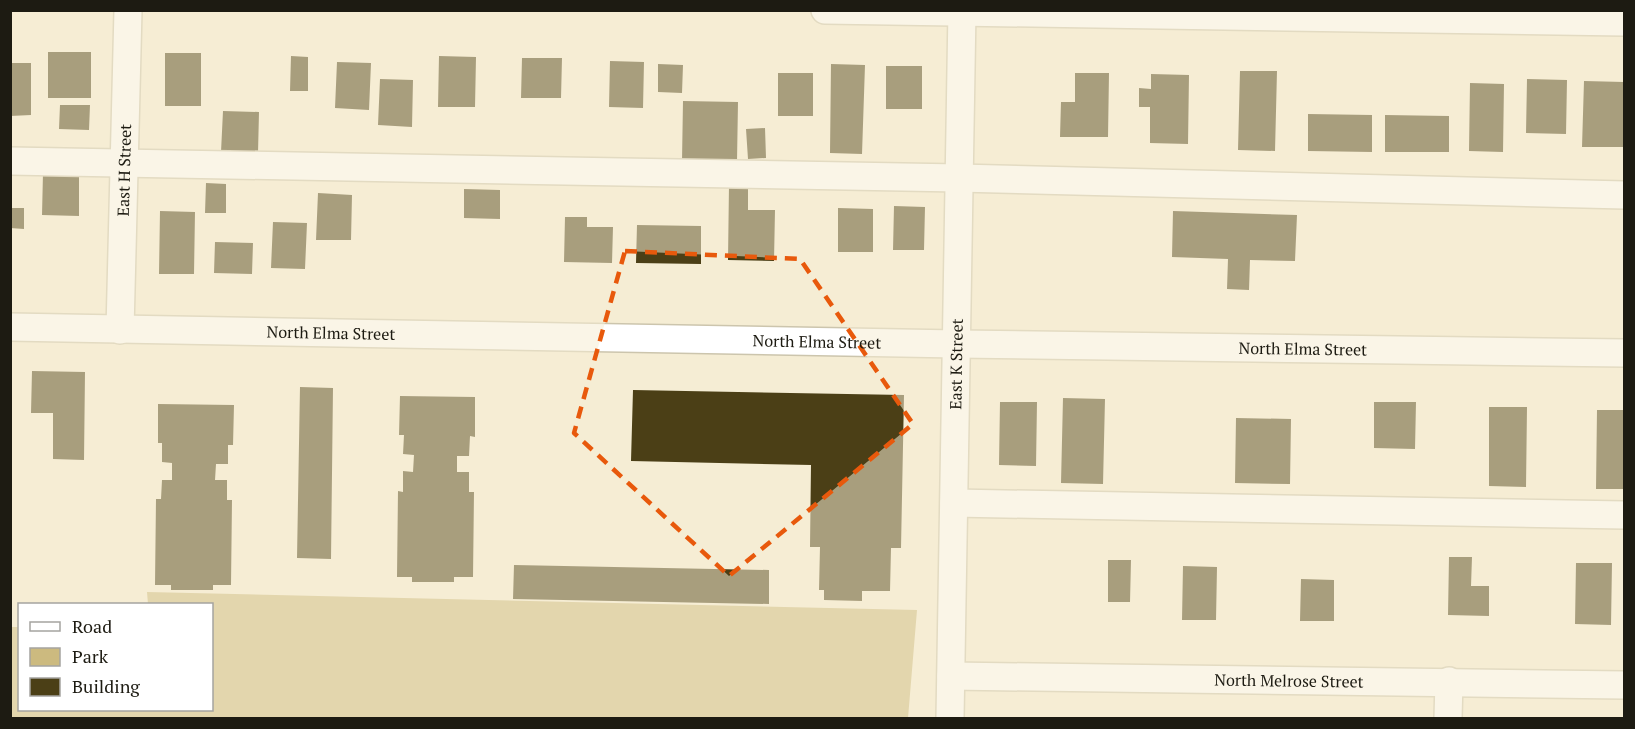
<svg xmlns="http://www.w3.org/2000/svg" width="1635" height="729" viewBox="0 0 1635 729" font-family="'PT Serif',serif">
<rect width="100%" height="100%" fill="#f5edd4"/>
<!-- green -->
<path fill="#ccba7f" d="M147,592l770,18 -9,108h-897v-91h8l1,83h192v-106h-64z"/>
<!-- building -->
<path fill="#4b3f16" d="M48,52h43v46h-43z
M165,53h36v53h-36z
M291,56l17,1v34h-18z
M439,56l37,1 -1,50h-37z
M522,58h40l-1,40h-40z
M610,61l34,1 -1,46 -34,-1z
M337,62l34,1 -2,47 -34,-2z
M10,63h21v52l-21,1z
M658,64l25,1 -1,28 -24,-1z
M831,64l34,1 -3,89 -32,-1z
M886,66h36v43h-36z
M1240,71h37l-2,80 -37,-1z
M778,73h35v43h-35z
M1075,73h34l-1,64h-48l1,-35h14z
M1151,74l38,1 -1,69 -38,-1v-36h-11v-19l12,1z
M380,79l33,1 -1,47 -34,-2z
M1527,79l40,1 -1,54 -40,-1z
M1584,81l40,1v65h-42z
M1470,83l34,1 -1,68 -34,-1z
M683,101l55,1 -1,59h-55z
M60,105h30l-1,25 -30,-1z
M223,111l36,1 -1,41 -37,-1z
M1308,114l64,1v37l-64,-1z
M1385,115l64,1v36h-64z
M765,128l1,30 -18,1 -2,-30z
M43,173l36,1v42l-37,-1z
M206,183l20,1v29h-21z
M729,185h19v25h27l-1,51 -46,-1z
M464,189l36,1v29l-36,-1z
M318,193l34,2 -1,45h-35z
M894,206l31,1 -1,43h-31z
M10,208h14v21l-14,-1z
M838,208l35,1v43h-35z
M160,211l35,1 -1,62h-35z
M1173,211l124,4 -2,46 -45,-1 -1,30 -22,-1 1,-30 -56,-2z
M565,217h22v10h26l-1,36 -48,-1z
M273,222l34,1 -2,46 -34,-1z
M637,225l64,1v38l-65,-1z
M215,242l38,1 -1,31 -38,-1z
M32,371l53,1 -1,88 -31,-1v-46h-22z
M300,387l33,1 -2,171 -34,-1z
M633,390l271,5 -3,153h-10l-1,43h-28v10l-38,-1v-10h-5l1,-43h-10l1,-82 -180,-4z
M400,396l75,1v40l-5,-1 -1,20h-12v16h12v20h5l-1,85h-19v5h-42v-5h-15l1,-86 5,1v-21l10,1 1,-17 -11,-1 1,-19h-5z
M1063,398l42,1 -2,85 -42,-1z
M1000,402h37l-1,64 -37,-1z
M1374,402h42l-1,47 -41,-1z
M158,404l76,1 -1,40h-5v19h-12l-1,16h12v20h5l-1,85h-18v5h-42v-5h-16l1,-86h5l1,-19h10v-17l-10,-1v-19h-4z
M1489,407h38l-1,80 -37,-1z
M1597,410h27v79h-28z
M1236,418l55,1 -1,65 -55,-1z
M1449,557h23l-1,29h18v30l-41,-1z
M1108,560h23l-1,42h-22z
M1576,563h36l-1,62 -36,-1z
M514,565l255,5v34l-256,-5z
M1183,566l34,1 -1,53h-34z
M1301,579l33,1v41h-34z"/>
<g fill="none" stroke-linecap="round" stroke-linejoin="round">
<!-- minor casing -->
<g stroke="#ccc5ad" stroke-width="30">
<g id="minor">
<path d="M825,10l799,12"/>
<path d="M10,161l949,17 665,17"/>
<path id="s1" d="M10,327l947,17 667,9"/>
<path id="s2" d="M120,330l8,-320"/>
<path d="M954,503l670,12"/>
<path id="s3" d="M951,676l673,9"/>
<path id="s4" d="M950,718l12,-708"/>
<path d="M1448,718l1,-37"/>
</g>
</g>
<!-- minor -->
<use href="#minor" stroke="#fff" stroke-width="27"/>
</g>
<!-- marked area -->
<path d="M0 0H1635V729H0ZM625,251l175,8 113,165 -184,152 -155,-143z" fill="#f5edd4" fill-opacity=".55" fill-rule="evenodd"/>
<path fill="none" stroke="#e8590c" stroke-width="4.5" stroke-dasharray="12 8" stroke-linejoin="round" d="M625,251l175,8 113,165 -184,152 -155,-143z"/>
<g text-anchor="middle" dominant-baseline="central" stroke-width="6" stroke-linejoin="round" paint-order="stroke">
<!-- street labels -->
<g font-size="16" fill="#1d1b12" stroke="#fff">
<text stroke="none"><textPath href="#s2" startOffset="160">East H Street</textPath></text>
<text stroke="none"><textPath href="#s1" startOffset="321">North Elma Street</textPath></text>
<text stroke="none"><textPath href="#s1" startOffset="807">North Elma Street</textPath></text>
<text stroke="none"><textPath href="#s1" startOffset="1293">North Elma Street</textPath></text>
<text stroke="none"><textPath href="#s4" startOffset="354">East K Street</textPath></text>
<text stroke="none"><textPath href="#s3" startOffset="338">North Melrose Street</textPath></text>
</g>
</g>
<!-- border -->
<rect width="1635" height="729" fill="none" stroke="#1d1b12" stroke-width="24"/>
<!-- legend -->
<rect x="18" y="603" width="195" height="108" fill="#ffffff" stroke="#a5a4a0" stroke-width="1.5"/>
<rect x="30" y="622" width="30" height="9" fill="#ffffff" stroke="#a5a4a0" stroke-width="1.5"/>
<text x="72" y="633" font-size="18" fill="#1d1b12">Road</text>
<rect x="30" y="648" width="30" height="18" fill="#ccba7f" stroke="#a5a4a0" stroke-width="1.5"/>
<text x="72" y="663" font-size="18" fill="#1d1b12">Park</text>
<rect x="30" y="678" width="30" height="18" fill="#4b3f16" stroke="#a5a4a0" stroke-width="1.5"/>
<text x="72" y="693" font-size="18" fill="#1d1b12">Building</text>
</svg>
